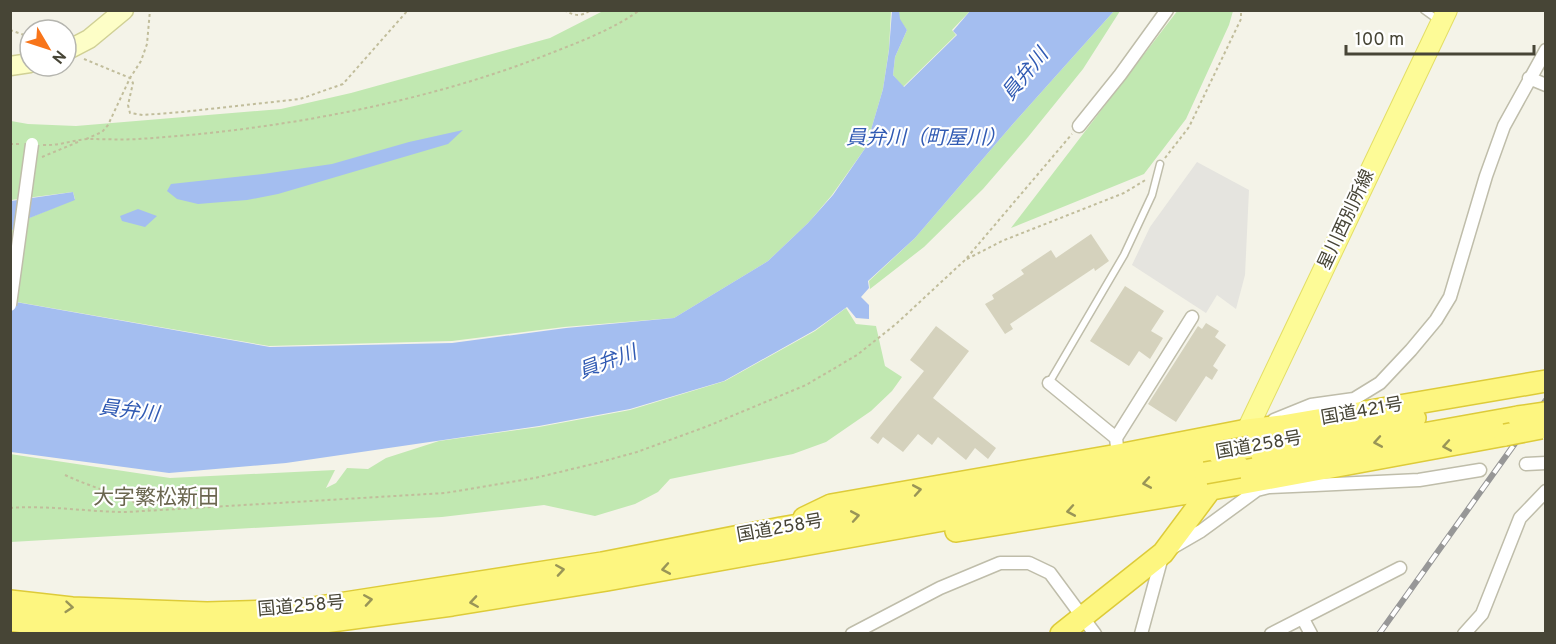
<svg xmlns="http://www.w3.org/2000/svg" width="1556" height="644" viewBox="0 0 1556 644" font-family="Overpass,'Noto Sans JP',sans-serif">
<rect width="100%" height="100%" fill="#f4f3e8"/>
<!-- green -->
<path fill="#c1e8b1" d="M1178,10l55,1 -4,14 -43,94 -42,55 -133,54z
M603,11h288l-2,38 -6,40 -17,58 -34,48 -23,27 -41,39 -94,57 -110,9 -112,14 -183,5 -258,-45 -1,-68 7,-10 58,-24 -2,-7 -62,8v-79l17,3 48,2 205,-17 70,-16 199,-55z
M899,11h71l-18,19 4,5 -53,52 -10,-12 2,-18 12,-27 -8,-11z
M1114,11h6l-37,58 -55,68 -45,52 -59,58 -54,42 -1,-8 46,-43 97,-113z
M846,308l10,16 20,2 9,40 17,11 -10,14 -21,20 -45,31 -33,12 -123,25 -12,13 -23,12 -40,12 -51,-11 -102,12 -431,25 -1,-88 160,24 165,-8 -9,18 10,-5 11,-15 21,1 18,-11 53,-17 100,-14 91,-17 95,-29 90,-50z"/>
<!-- parking -->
<path fill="#e5e4df" d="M1197,162l52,28 -4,85 -9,34 -19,-14 -11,18 -74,-48 18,-38z"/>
<!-- water -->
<path fill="#a4bef0" d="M892,11h7l1,8 7,11 -12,27 -2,18 11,12 53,-52 -4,-4 17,-20h144l-102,114 -97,113 -47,43 1,7 -8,9 8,8v14l-13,-1 -9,-11 -32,23 -91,51 -94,28 -91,17 -253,37 -117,10 -158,-21 -1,-151 260,46 182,-4 114,-15 108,-10 94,-57 40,-38 25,-28 33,-48 17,-58 6,-39z
M463,130l-15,14 -170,50 -31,6 -49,4 -21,-5 -10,-8 4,-7 92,-10 69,-10 77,-22z
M73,192l2,8 -58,23 -6,9v-31z
M138,209l19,7 -12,11 -23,-6 -2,-5z"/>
<!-- building -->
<path fill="#d5d2bd" d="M1091,234l18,27 -14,10 -1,-3 -84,56 3,5 -8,5 -20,-30 9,-5 -2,-4 32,-21 -3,-4 30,-20 5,8z
M1125,286l39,25 -13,20 12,7 -13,21 -11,-8 -10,15 -39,-25z
M1206,323l13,8 -4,6 11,8 -13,21 5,4 -6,10 -6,-4 -30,46 -28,-18 50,-78 4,3z
M936,326l33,25 -36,47 63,50 -8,11 -13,-11 -9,12 -28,-23 -6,8 -14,-11 -15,18 -20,-15 -5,7 -8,-6 54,-67 -14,-11z"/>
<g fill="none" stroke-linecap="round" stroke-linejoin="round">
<!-- service casing -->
<g stroke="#bfbdaa" stroke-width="9">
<path id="service" d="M1424,10l14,10
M1049,383l75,-128 28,-60 8,-31"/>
</g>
<!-- minor casing -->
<g stroke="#bfbdaa" stroke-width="15">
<path id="minor" d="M1529,78l17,7
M1079,126l41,-51 47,-65
M1049,383l67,55
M1274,420l37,-15 43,-6 26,-16 31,-33 25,-30 14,-23 36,-121 18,-50 42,-76
M1118,455l-2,-17 76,-121
M1526,464l20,-1
M1303,619l8,15
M852,634l88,-46 60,-25h29l21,10 45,61
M1141,634l22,-81 38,-22 56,-41 12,-3 46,-2 104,-5 61,-10
M1271,634l129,-66
M1464,634l18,-20 38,-96 26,-27"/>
</g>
<!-- secondary casing -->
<g stroke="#d0d095" stroke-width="21">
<path id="secondary" d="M66,51l23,-12 35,-29
M10,66l20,-3"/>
</g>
<!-- primary casing -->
<g stroke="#e3de66" stroke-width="22">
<path id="primary" d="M1247,430l200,-420"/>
</g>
<!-- trunk casing -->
<g stroke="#ddcb39" stroke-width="24">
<path id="trunk" d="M1250,447l165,-29
M1239,467l279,-50
M804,518l27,-13 287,-50 129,-25 35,-4 264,-45
M956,531l256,-42 293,-54
M10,601l62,7 135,5 93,-3 302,-47 179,-35 437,-75
M10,620l60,8 138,2 93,-5 151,-20 155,-25 598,-107
M1061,634l102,-81 53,-71"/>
</g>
<!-- path -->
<path stroke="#c1bd9b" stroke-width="2" stroke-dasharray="3 3" stroke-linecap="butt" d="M564,10c10,6 17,7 27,0
M10,30l20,7
M84,59l46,19 3,5 -5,22 2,8 13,2 39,-3 118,-13 43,-15 65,-74
M86,139l16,-7 6,-7 22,-47 11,-17 6,-17 3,-34
M10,144h9
M43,145c16,1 29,-5 45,-6 16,0 33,1 50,0 132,-8 284,-35 408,-84 31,-12 66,-25 94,-45
M42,157l36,-15
M1165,158l24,-31 52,-108v-9
M967,259l35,-18 122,-48 23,-14
M65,475c28,13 57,20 84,34
M10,508c39,-3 78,4 117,4l318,-19 90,-15 62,-15 40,-11 71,-26 98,-41 51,-30 39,-31 69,-64 107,-126"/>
<!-- service -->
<use href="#service" stroke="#fff" stroke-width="6"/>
<!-- minor -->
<use href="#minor" stroke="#fff" stroke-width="12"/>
<!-- secondary -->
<use href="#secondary" stroke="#fdfec7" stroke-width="18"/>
<!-- primary -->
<use href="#primary" stroke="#fdfb97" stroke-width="20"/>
<!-- trunk -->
<use href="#trunk" stroke="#fdf680" stroke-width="21"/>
<!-- rail casing -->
<g stroke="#979797" stroke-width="6">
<path id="rail" d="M1379,634l167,-234"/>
</g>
<!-- rail -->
<use href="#rail" stroke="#fff" stroke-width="4" stroke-dasharray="11" stroke-linecap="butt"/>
<!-- minor-bridge casing -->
<g stroke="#bfbdaa" stroke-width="15" stroke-linecap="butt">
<path id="minor-bridge" d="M10,305l22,-161"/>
</g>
<!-- trunk-bridge casing -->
<g stroke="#ddcb39" stroke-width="24" stroke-linecap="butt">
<path id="trunk-bridge" d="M1518,417l28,-4
M1505,435l36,-7
M1218,453l32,-6
M1205,473l34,-6"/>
</g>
<!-- minor-bridge -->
<use href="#minor-bridge" stroke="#fff" stroke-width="12"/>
<!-- trunk-bridge -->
<use href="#trunk-bridge" stroke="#fdf680" stroke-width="21"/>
</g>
<!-- one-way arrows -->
<defs><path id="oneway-chevron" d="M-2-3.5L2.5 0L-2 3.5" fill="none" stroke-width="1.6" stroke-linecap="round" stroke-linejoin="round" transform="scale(1.5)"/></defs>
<g stroke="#999557">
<use href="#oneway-chevron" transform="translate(1378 442) rotate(170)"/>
<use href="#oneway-chevron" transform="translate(1447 446) rotate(170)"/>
<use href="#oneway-chevron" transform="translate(1147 483) rotate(170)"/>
<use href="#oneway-chevron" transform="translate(917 490) rotate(-10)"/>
<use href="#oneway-chevron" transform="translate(1071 511) rotate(170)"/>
<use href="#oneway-chevron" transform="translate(855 516) rotate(-10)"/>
<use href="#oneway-chevron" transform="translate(666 569) rotate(170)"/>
<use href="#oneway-chevron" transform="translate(560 570) rotate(-9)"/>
<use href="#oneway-chevron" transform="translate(368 600) rotate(-9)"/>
<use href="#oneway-chevron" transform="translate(474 602) rotate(171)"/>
<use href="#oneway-chevron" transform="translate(69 607) rotate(5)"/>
</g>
<g text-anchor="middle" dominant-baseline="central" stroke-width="4.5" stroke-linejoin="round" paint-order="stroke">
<!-- street labels -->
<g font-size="18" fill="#474536" stroke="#fff">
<text transform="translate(1347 220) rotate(-65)">星川西別所線</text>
<text transform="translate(1362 412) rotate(-10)">国道421号</text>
<text transform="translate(1259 446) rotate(-10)">国道258号</text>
<text transform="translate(780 529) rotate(-10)">国道258号</text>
<text transform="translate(301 607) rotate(-5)">国道258号</text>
</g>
<!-- water labels -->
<g font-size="20" font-style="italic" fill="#305ab3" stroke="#fff">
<text transform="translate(1026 75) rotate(-51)">員弁川</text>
<text x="926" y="139">員弁川（町屋川）</text>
<text transform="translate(608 363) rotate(-20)">員弁川</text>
<text transform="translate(129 412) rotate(7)">員弁川</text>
</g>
<!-- quarter labels -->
<g font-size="21" fill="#6a664e" stroke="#fff">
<text x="156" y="498">大字繁松新田</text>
</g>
</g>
<!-- border -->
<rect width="1556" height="644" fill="none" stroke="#474536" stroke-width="24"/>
<!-- north arrow -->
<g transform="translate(48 48) rotate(129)"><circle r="28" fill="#ffffff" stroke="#b5b5af" stroke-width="1.5"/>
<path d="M0-4.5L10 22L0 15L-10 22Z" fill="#f8751a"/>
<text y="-9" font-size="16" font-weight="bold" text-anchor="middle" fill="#474536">N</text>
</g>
<!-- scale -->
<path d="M1346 45v9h188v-9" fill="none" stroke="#474536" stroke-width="3"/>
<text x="1355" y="45" font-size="18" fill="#474536" stroke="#ffffff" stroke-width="4.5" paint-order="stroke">100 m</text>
</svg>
